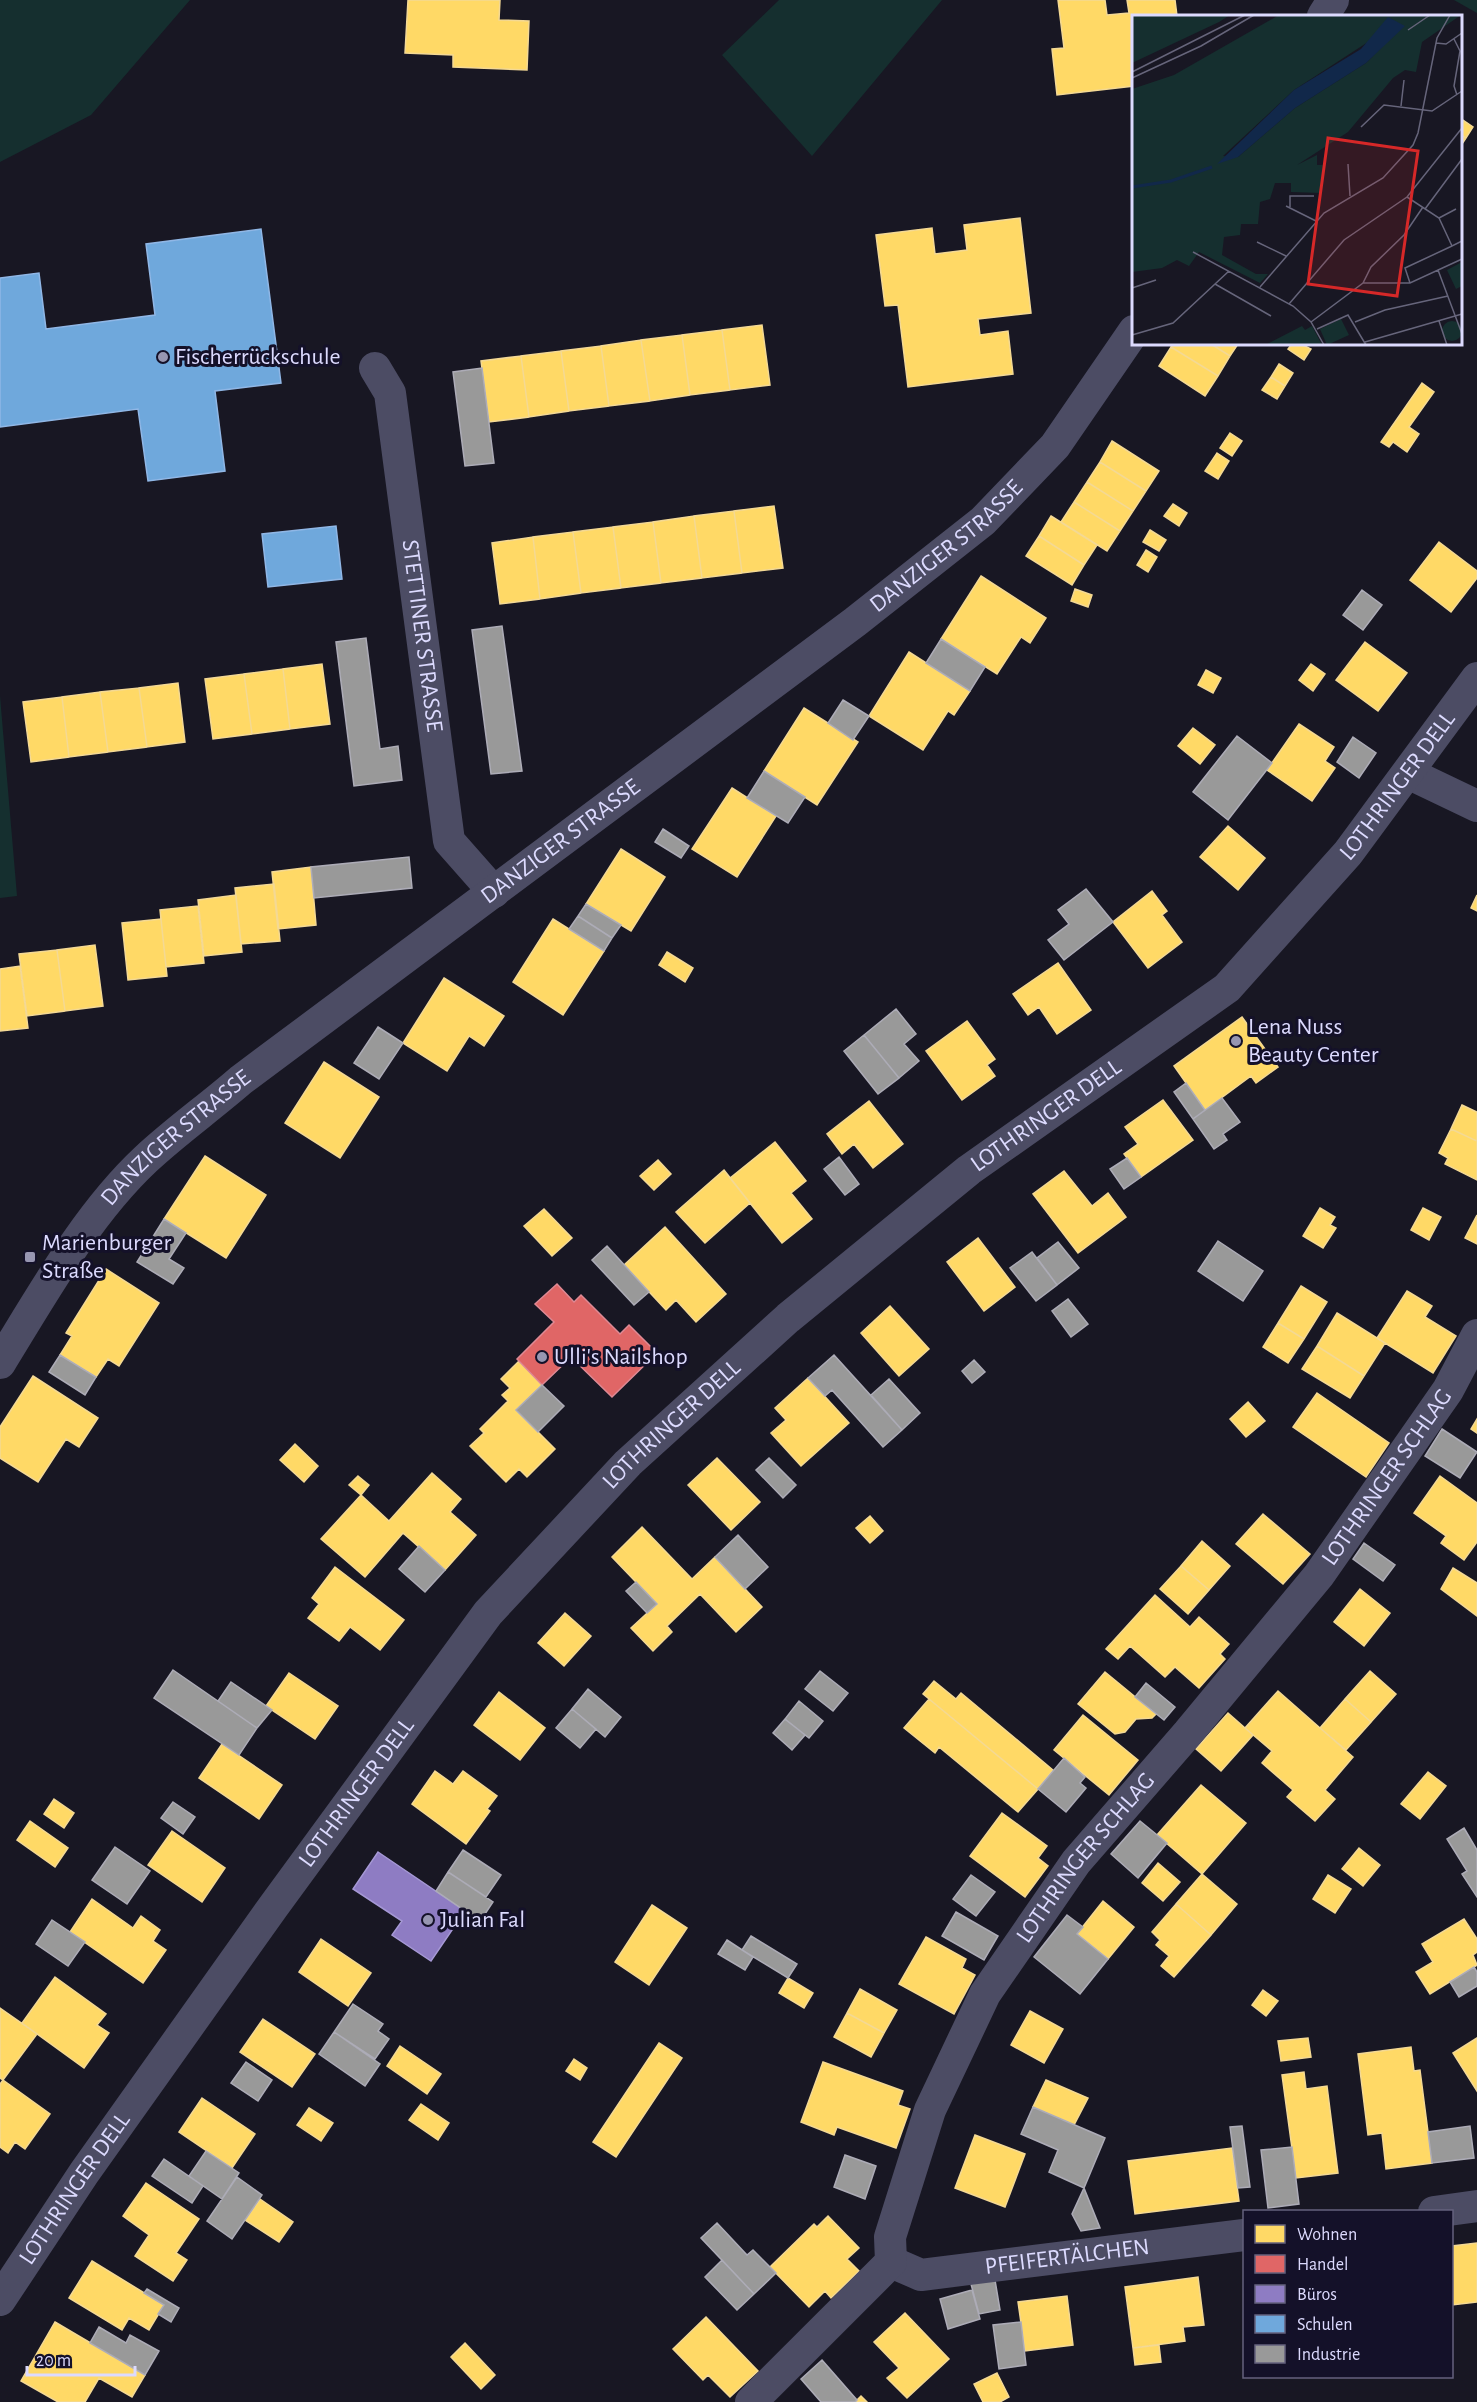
<svg xmlns="http://www.w3.org/2000/svg" width="1477" height="2402" viewBox="0 0 1477 2402" font-family="'Alegreya Sans',sans-serif">
<rect width="100%" height="100%" fill="#181723"/>
<!-- green -->
<path fill="#152f2f" d="M0,0h190l-99,115 -91,47z
M779,0h163l-130,156 -90,-101z
M1454,0h23v13z
M0,696l17,200 -17,2z"/>
<!-- homes -->
<path fill="#ffd966" stroke="#f4d994" stroke-width="1.5" d="M408,0h92l-1,20 30,1 -2,49 -74,-3v-12l-48,-2z
M1058,0h47l2,15 22,-2 -2,-13h48l2,16h-43v70l-77,9 -5,-46 12,-1z
M1460,118l13,9 -7,11 -6,-4z
M1460,134l6,4 -6,9z
M1020,218l11,95 -53,6 2,16 28,-4 5,43 -105,13 -10,-82 -13,1 -9,-71 56,-7 3,26 32,-4 -3,-25z
M762,325l8,60 -40,5 -8,-60z
M722,330l8,60 -40,5 -8,-60z
M682,335l8,60 -40,6 -9,-61z
M641,340l9,61 -41,5 -8,-60z
M1173,344h38l19,12 -12,20 -47,-29z
M1211,344h27l-8,12z
M1292,344h9l10,5 -7,11 -16,-11z
M601,346l8,60 -40,5 -8,-60z
M1171,347l47,29 -13,20 -46,-30z
M561,351l8,60 -40,6 -8,-61z
M521,356l8,61 -40,5 -8,-61z
M1279,364l14,9 -8,13 -14,-9z
M1271,377l14,9 -8,13 -15,-9z
M1422,383l12,9 -25,35 10,7 -12,18 -14,-10 -4,5 -8,-5z
M1230,433l12,8 -10,15 -12,-8z
M1112,441l47,30 -13,20 -46,-29z
M1217,453l12,8 -11,18 -13,-8z
M1100,462l46,29 -13,20 -46,-29z
M1087,482l46,29 -13,20 -46,-29z
M1074,502l46,29 -13,20 -46,-29z
M1173,504l14,9 -8,13 -15,-10z
M774,506l9,62 -41,5 -8,-62z
M734,511l8,62 -40,5 -8,-62z
M694,516l8,62 -41,5 -8,-61z
M1051,516l46,29 -13,20 -45,-29z
M653,522l8,61 -40,5 -8,-61z
M613,527l8,61 -40,5 -8,-61z
M1150,530l16,10 -7,11 -16,-9z
M573,532l8,61 -41,6 -7,-62z
M1039,536l45,29 -12,20 -46,-29z
M533,537l7,62 -40,5 -8,-61z
M1439,542l38,29v7l-26,34 -41,-32z
M1146,550l11,7 -9,15 -11,-7z
M981,576l65,42 -16,25 -9,-6 -24,37 -56,-35z
M1075,589l17,6 -4,12 -17,-6z
M1365,642l42,31 -29,38 -42,-31z
M909,652l61,39 -16,24 -6,-4 -25,39 -54,-34z
M322,664l8,60 -40,5 -7,-60z
M1311,664l14,10 -12,17 -14,-11z
M283,669l7,60 -38,5 -8,-60z
M1206,670l15,8 -8,15 -15,-8z
M244,674l8,60 -39,5 -8,-60z
M178,683l7,59 -38,5 -8,-59z
M139,688l8,59 -39,5 -8,-60z
M100,692l8,60 -39,5 -7,-60z
M62,697l7,60 -38,5 -8,-60z
M804,708l54,34 -41,63 -53,-34z
M1299,724l35,23 -9,14 10,7 -23,33 -45,-31z
M1193,728l22,17 -15,19 -22,-18z
M732,788l44,28 -39,61 -45,-28z
M1228,826l37,32 -27,32 -38,-33z
M621,849l44,28 -34,54 -45,-27z
M311,867l5,58 -38,4 -6,-57z
M274,884l6,57 -39,3 -6,-56z
M1152,891l15,20 -5,4 20,27 -34,26 -35,-46z
M236,895l6,57 -38,4 -6,-56z
M1477,895v16l-6,-3z
M198,906l6,57 -38,4 -6,-57z
M161,919l6,57 -39,4 -6,-57z
M553,919l51,32 -41,64 -50,-33z
M95,945l8,61 -38,5 -8,-61z
M57,950l8,61 -38,5 -8,-62z
M667,952l26,16 -8,14 -26,-17z
M1058,963l33,47 -34,24 -18,-27 -11,8 -15,-21z
M20,966l8,62 -28,3v-62z
M444,978l60,38 -20,30 -15,-10 -22,35 -44,-28z
M1242,1017l36,50 -22,16 -5,-7 -46,34 -31,-44z
M967,1021l28,38 -8,6 8,11 -33,24 -36,-49z
M324,1062l55,35 -39,61 -55,-35z
M1163,1100l30,40 -52,37 -17,-23 14,-10 -13,-17z
M869,1101l34,43 -30,24 -19,-24 -12,10 -15,-20z
M1462,1105l15,7v29l-26,-12z
M1451,1129l26,12v39l-32,-16 3,-6 -9,-5z
M775,1142l31,39 -15,12 21,26 -30,24 -52,-65z
M205,1156l61,39 -40,63 -62,-39z
M658,1160l13,14 -17,16 -14,-14z
M724,1170l26,33 -45,40 -29,-31z
M1064,1171l28,35 16,-13 18,24 -48,36 -45,-59z
M1320,1208l15,9 -5,8 6,3 -13,20 -20,-12z
M1423,1208l18,9 -12,23 -18,-10z
M544,1209l28,29 -20,18 -28,-30z
M1477,1215v29l-12,-6z
M665,1227l61,67 -30,28 -20,-22 -10,10 -42,-45z
M978,1238l37,49 -31,24 -37,-49z
M106,1269l53,34 -40,63 -11,-7 -12,18 -36,-22 12,-19 -6,-3z
M1301,1286l26,16 -23,37 -26,-16z
M1407,1291l25,15 -7,11 31,19 -23,37 -56,-35z
M890,1306l39,43 -30,27 -38,-43z
M1337,1313l48,30 -21,33 -47,-30z
M1278,1323l26,16 -16,24 -25,-16z
M1317,1346l47,30 -14,22 -48,-29z
M519,1361l23,24 -26,25 39,39 -28,28 -8,-8 -13,13 -36,-36 14,-13 -4,-4 28,-28 -6,-6 8,-7 -9,-9z
M33,1376l65,42 -19,29 -13,-8 -28,43 -38,-24v-31z
M808,1378l41,45 -48,43 -30,-33 15,-13 -11,-12z
M1317,1393l72,50 -23,34 -73,-50z
M1248,1402l17,19 -19,16 -16,-18z
M1477,1419v14l-6,-4z
M295,1444l23,22 -14,16 -24,-22z
M717,1458l43,44 -29,28 -43,-45z
M432,1473l29,26 -11,13 26,23 -31,35 -42,-37 -38,44 -44,-38 40,-44 28,26z
M358,1476l11,9 -8,10 -12,-10z
M1440,1476l37,27v39l-13,18 -23,-17 5,-7 -32,-23z
M1263,1514l47,40 -27,30 -47,-40z
M870,1516l13,15 -13,12 -14,-15z
M642,1527l50,52 23,-22 47,50 -26,25 -36,-38 -33,32 5,6 -19,19 -22,-23 26,-24 -45,-47z
M1202,1541l28,25 -21,24 -28,-24z
M1181,1566l28,24 -21,24 -28,-25z
M335,1567l69,53 -24,30 -30,-23 -11,14 -31,-23 11,-14 -7,-6z
M1453,1568l24,15v33l-36,-27z
M1360,1589l30,24 -26,33 -30,-24z
M1155,1595l35,32 9,-10 30,27 -9,10 5,5 -26,29 -24,-21 -10,10 -35,-31 -12,13 -12,-10z
M565,1613l26,23 -27,30 -26,-23z
M1370,1671l26,23 -25,28 -26,-23z
M1105,1672l51,42 -4,4 -16,1 -11,13 -10,2 -37,-30z
M289,1673l49,33 -23,33 -49,-33z
M934,1681l22,18 5,-6 92,77 -15,19 -115,-95z
M1278,1691l75,66 -28,33 10,9 -20,22 -28,-24 6,-7 -31,-27 10,-12 -27,-23z
M499,1692l46,36 -25,32 -46,-35z
M929,1699l109,90 -20,23 -79,-65 -4,6 -31,-25z
M1345,1699l26,23 -25,28 -26,-22z
M1228,1713l25,22 -32,36 -25,-22z
M1083,1715l55,45 -29,35 -55,-45z
M222,1744l60,41 -23,34 -60,-41z
M435,1771l18,13 10,-13 34,25 -10,13 3,2 -24,33 -54,-40z
M1428,1772l18,14 -26,33 -19,-15z
M1201,1785l45,38 -44,51 -45,-39z
M54,1799l20,14 -10,15 -20,-14z
M1002,1813l45,33 -9,12 10,8 -23,31 -55,-41z
M30,1821l38,27 -13,19 -38,-27z
M172,1831l53,37 -23,34 -54,-37z
M1359,1848l21,17 -17,21 -21,-17z
M1158,1863l22,19 -17,19 -21,-18z
M1202,1874l35,30 -26,31 -35,-31z
M1328,1875l23,14 -16,24 -22,-14z
M92,1899l41,29 8,-12 19,14 -7,11 13,9 -23,33 -73,-51z
M1103,1901l31,26 -26,32 -31,-25z
M1176,1904l35,31 -37,42 -13,-11 8,-10 -13,-11 4,-5 -8,-8z
M652,1905l35,23 -38,57 -34,-23z
M1464,1919l13,20v13l-4,3 4,10 -47,29 -14,-22 17,-10 -11,-18z
M926,1937l40,22 -4,9 13,7 -21,39 -55,-30z
M321,1939l50,34 -23,33 -49,-34z
M55,1977l51,37 -9,11 12,8 -25,35 -62,-45z
M788,1978l25,15 -9,15 -25,-15z
M860,1989l37,21 -13,23 -37,-20z
M1263,1990l15,11 -12,15 -14,-11z
M0,2008l37,26 -34,46 -3,-2z
M1030,2011l33,18 -19,34 -33,-18z
M847,2013l37,20 -13,24 -37,-20z
M263,2019l52,35 -23,33 -52,-35z
M1308,2038l3,19 -30,4 -3,-20z
M1477,2038v53l-24,-38z
M659,2043l23,15 -66,99 -23,-15z
M400,2046l41,28 -14,20 -40,-28z
M1411,2047l3,24 6,-1 12,93 -46,6 -4,-36 -14,2 -10,-81z
M574,2059l13,9 -7,12 -14,-9z
M823,2062l80,29 -5,14 12,4 -14,39 -59,-21 -3,8 -33,-13z
M1304,2072l2,17 21,-3 11,87 -42,5 -14,-103z
M3,2080l47,34 -25,35 -10,-7 -7,11 -8,-6v-63z
M1046,2080l42,18 -14,27 -41,-18z
M202,2098l53,36 -23,34 -53,-36z
M421,2104l28,19 -11,17 -29,-20z
M309,2108l24,15 -12,18 -24,-16z
M975,2135l50,19 -20,53 -50,-19z
M1232,2148l7,53 -104,13 -7,-53z
M146,2183l53,36 -23,34 11,7 -14,21 -38,-25 14,-21 -26,-19z
M260,2199l33,23 -14,20 -34,-22z
M828,2216l31,32 -12,11 12,12 -28,27 -6,-7 -16,16 -39,-40 44,-43 3,3z
M1477,2243v59l-25,3v-59z
M92,2261l72,44 -15,25 -20,-12 -7,12 -53,-32z
M1198,2277l6,48 -21,2 2,14 -52,7 -8,-61z
M1067,2296l6,49 -48,6 -7,-49z
M905,2313l44,46 -42,39 -20,-20 12,-10 -25,-26z
M706,2317l52,54 -28,26 -22,-22 -5,5 -30,-31z
M55,2322l90,53 -13,22 -33,-19 -14,24h-27l-37,-21z
M465,2343l30,32 -14,14 -30,-32z
M1159,2345l2,17 -26,3 -2,-17z
M997,2373l12,24 -9,5h-17l-9,-18z
M861,2396l6,6h-12z"/>
<!-- shops -->
<path fill="#e06666" stroke="#df8994" stroke-width="1.5" d="M557,1284l17,18 7,-7 39,39 9,-9 28,28 -45,44 -41,-40 -29,28 -25,-26 37,-37 -19,-18z"/>
<!-- offices -->
<path fill="#8e7cc3" stroke="#a598d5" stroke-width="1.5" d="M378,1852l87,59 -34,50 -39,-26 10,-14 -49,-32z"/>
<!-- schools -->
<path fill="#6fa8dc" stroke="#90b7e6" stroke-width="1.5" d="M261,229l20,154 -66,8 10,80 -77,10 -10,-72 -138,18v-149l39,-5 7,56 109,-14 -9,-71z
M336,526l6,53 -74,8 -6,-53z"/>
<!-- industry -->
<path fill="#999" stroke="#adacb7" stroke-width="1.5" d="M482,368l12,95 -29,3 -12,-94z
M1362,590l20,15 -19,25 -20,-15z
M502,626l20,145 -31,3 -19,-144z
M366,638l14,111 18,-3 4,34 -48,6 -18,-144z
M941,639l44,28 -15,24 -44,-28z
M843,700l26,16 -16,24 -25,-17z
M1237,736l35,27 -44,57 -35,-28z
M1353,737l23,16 -17,25 -22,-16z
M764,771l41,26 -17,26 -41,-25z
M663,829l26,17 -8,12 -26,-16z
M409,857l3,31 -98,10 -3,-31z
M1086,889l27,33 -49,38 -16,-20 21,-16 -11,-14z
M586,904l35,21 -9,13 -34,-22z
M578,916l34,22 -8,13 -35,-22z
M896,1009l20,25 -12,10 15,17 -20,17 -35,-43z
M378,1027l25,16 -24,36 -25,-16z
M864,1035l35,43 -21,16 -34,-43z
M1186,1083l19,27 -12,9 -19,-27z
M1222,1098l18,24 -17,12 4,6 -13,9 -21,-30z
M839,1157l20,27 -14,11 -21,-26z
M1127,1158l14,19 -17,12 -14,-20z
M164,1219l22,14 -17,26 15,9 -11,16 -36,-22z
M1218,1241l45,30 -20,30 -45,-30z
M1058,1242l21,26 -22,17 -20,-27z
M607,1246l42,46 -15,13 -42,-45z
M1032,1252l25,33 -21,16 -26,-33z
M1068,1299l20,25 -17,13 -19,-26z
M60,1355l36,22 -11,18 -36,-23z
M834,1355l68,75 -19,17 -51,-57 -7,6 -17,-18z
M974,1360l11,12 -13,11 -10,-12z
M889,1379l31,34 -18,17 -31,-35z
M542,1385l22,21 -26,26 -22,-22z
M1442,1429l35,23 -17,26 -35,-22z
M769,1458l27,27 -13,13 -27,-28z
M738,1535l30,32 -23,22 -30,-32z
M1364,1543l31,22 -12,16 -30,-22z
M419,1546l26,24 -20,22 -26,-23z
M636,1582l21,22 -10,9 -21,-22z
M173,1670l84,58 -18,27 -85,-57z
M820,1671l28,22 -15,18 -28,-22z
M231,1682l41,28 -15,18 -39,-27z
M1146,1683l29,24 -11,13 -29,-23z
M588,1689l33,28 -16,20 -33,-28z
M799,1701l24,20 -14,17 -24,-19z
M572,1709l24,20 -16,19 -24,-20z
M785,1719l20,16 -13,15 -19,-17z
M1064,1758l21,19 -5,6 6,5 -20,24 -28,-23z
M173,1802l22,15 -12,17 -22,-16z
M1140,1821l27,22 -29,35 -27,-24z
M1464,1828l13,22v47l-15,-23 5,-3 -20,-32z
M115,1847l35,24 -23,33 -35,-24z
M463,1850l38,25 -15,22 -38,-25z
M448,1872l45,30 -16,24 -16,-10 4,-5 -29,-20z
M971,1875l24,17 -19,24 -23,-17z
M956,1912l42,24 -14,24 -42,-24z
M1067,1915l16,12 -6,7 31,25 -28,35 -46,-37z
M52,1920l33,22 -17,24 -32,-22z
M751,1936l46,28 -9,14 -46,-28z
M727,1940l26,17 -8,13 -27,-16z
M1474,1967l3,5v14l-18,11 -9,-15z
M353,2004l30,20 -5,7 11,8 -14,20 -41,-27z
M334,2032l46,32 -15,22 -46,-32z
M246,2062l26,18 -14,21 -27,-18z
M1033,2107l72,31 -21,50 -35,-16 9,-22 -37,-16z
M1242,2126l8,61 -12,1 -8,-61z
M1470,2126l4,32 -42,5 -4,-31z
M1292,2147l7,57 -31,4 -7,-58z
M206,2151l33,22 -17,26 -33,-23z
M845,2155l31,11 -11,33 -31,-12z
M164,2159l39,27 -11,17 -40,-27z
M237,2177l25,18 -30,44 -25,-18z
M1084,2188l16,40 -19,3 -9,-17z
M717,2223l30,32 6,-5 23,23 -22,21 -53,-56z
M722,2260l32,34 -17,16 -32,-33z
M995,2280l5,30 -21,4 -8,-30z
M147,2289l32,19 -8,14 -13,-8 6,-9 -20,-12z
M972,2290l8,29 -32,10 -8,-30z
M1021,2322l5,43 -27,4 -6,-44z
M99,2327l27,16 4,-8 29,16 -14,24 -55,-32z
M822,2360l35,40 -2,2h-34l-20,-23z"/>
<g fill="none" stroke-linecap="round" stroke-linejoin="round">
<!-- minor -->
<g stroke="#4c4c64" stroke-width="32">
<path d="M1323,16l10,-16"/>
<path id="s1" d="M375,368l15,25 59,448 45,51"/>
<path d="M1408,773l69,33"/>
<path id="s2" d="M0,1363c42,-68 87,-149 146,-204 30,-28 64,-52 95,-79l614,-458 128,-101 72,-75 79,-115"/>
<path d="M1434,2212l43,-6"/>
<path id="s3" d="M891,2262l30,13 323,-40"/>
<path id="s4" d="M0,2300l84,-127 189,-266 215,-294 140,-150 160,-145 181,-148 258,-182 121,-135 129,-175"/>
<path id="s5" d="M751,2402l140,-140 -1,-25 40,-127 55,-116 91,-132 112,-129 131,-158 129,-185 29,-55"/>
</g>
</g>
<!-- markers -->
<g fill="#9796b1" stroke="#141129" stroke-width="2">
<circle cx="163" cy="357" r="6"/>
<circle cx="1236" cy="1041" r="6"/>
<rect x="24" y="1251" width="12" height="12" rx="3"/>
<circle cx="542" cy="1357" r="6"/>
<circle cx="428" cy="1920" r="6"/>
</g>
<g text-anchor="middle" dominant-baseline="central" stroke-width="6" stroke-linejoin="round" paint-order="stroke">
<!-- poi labels -->
<g font-size="24" fill="#dcdafe" stroke="#141129" text-anchor="start">
<text x="175" y="357">Fischerrückschule</text>
<text x="1248" y="1027">Lena Nuss<tspan x="1248" dy="28">Beauty Center</tspan></text>
<text x="42" y="1243">Marienburger<tspan x="42" dy="28">Straße</tspan></text>
<text x="554" y="1357">Ulli's Nailshop</text>
<text x="440" y="1920">Julian Fal</text>
</g>
<!-- street labels -->
<g font-size="24" fill="#dcdafe" stroke="#141129">
<text stroke="none"><textPath href="#s2" startOffset="1260">DANZIGER STRASSE</textPath></text>
<text stroke="none"><textPath href="#s1" startOffset="274">STETTINER STRASSE</textPath></text>
<text stroke="none"><textPath href="#s4" startOffset="2078">LOTHRINGER DELL</textPath></text>
<text stroke="none"><textPath href="#s2" startOffset="774">DANZIGER STRASSE</textPath></text>
<text stroke="none"><textPath href="#s4" startOffset="1592">LOTHRINGER DELL</textPath></text>
<text stroke="none"><textPath href="#s2" startOffset="288">DANZIGER STRASSE</textPath></text>
<text stroke="none"><textPath href="#s4" startOffset="1106">LOTHRINGER DELL</textPath></text>
<text stroke="none"><textPath href="#s5" startOffset="1140">LOTHRINGER SCHLAG</textPath></text>
<text stroke="none"><textPath href="#s4" startOffset="620">LOTHRINGER DELL</textPath></text>
<text stroke="none"><textPath href="#s5" startOffset="654">LOTHRINGER SCHLAG</textPath></text>
<text stroke="none"><textPath href="#s4" startOffset="134">LOTHRINGER DELL</textPath></text>
<text stroke="none"><textPath href="#s3" startOffset="180">PFEIFERTÄLCHEN</textPath></text>
</g>
</g>
<!-- overview -->
<g transform="translate(1132 15)">
<rect width="330" height="330" fill="#181723"/>
<path d="M98,0l-11,7 -87,41v-47zM147,0h182l-39,27 -6,30 -11,-2 -12,8 -45,54 -51,33 20,-10v10h6l-2,28 -30,-1v-9h-16l-5,16 -10,3 -2,22h-17l-1,11 -16,2 -2,18 34,19h12l-8,9 -61,-31 -10,14 -12,-6 -15,8 -30,4v-183l42,-14zM256,3l12,6 -4,9 -30,30 -71,45 -57,49 -15,-1 71,-66 77,-50zM330,247v24l-6,3 -9,-19zM209,304l8,16 -22,10 -7,-16zM310 316a10 10 0 1 1 20 0a10 10 0 1 1-20 0ZM170,311l3,4 7,-4 10,19h-57z" fill="#152f2f" fill-rule="evenodd"/>
<path d="M256,2l17,9 -39,37 -71,45 -57,49 -21,7 77,-74 67,-41z" fill="#11284a"/>
<path fill="none" stroke="#11284a" stroke-width="3" d="M0,172l39,-6 41,-14"/>
<path fill="none" stroke="#66657b" stroke-width="1.5" d="M276,15l22,-15M322,24l6,12 -6,35 3,9M304,28l10,1 16,-11M0,57l113,-57M0,63l69,-32 53,-31M269,91l3,-26M229,112l23,-22 48,6 30,-20M216,149l2,32M275,182l32,21 13,28 10,-5M154,191l30,15M158,192v-11h24M293,194l37,-50M307,203l17,-9M125,227l29,14M61,237l100,54 18,16 13,23M306,255l24,64M231,268h47l52,-24M278,268l-5,-15 47,-22M83,269l56,32M128,272l64,-74 59,-35 30,-33 5,-12 19,-95 13,-23M0,273l24,-8M157,289l55,-64 63,-43 55,-69M307,306l8,24M179,307l52,-39 8,-16 33,-32 19,-28M223,307l30,-12 63,-14M185,314l31,-14 18,30M0,320l41,-12 56,-52M233,327l97,-28"/>
<path fill="#d62828" fill-opacity="0.15" stroke="#d62828" stroke-width="3" d="M196,123l90,13 -21,145 -89,-12z"/>
<rect width="330" height="330" fill="none" stroke="#dcdafe" stroke-width="3"/>
</g>
<!-- legend -->
<rect x="1243" y="2210" width="210" height="168" fill="#141129" stroke="#64617e" stroke-width="1.5"/>
<rect x="1255" y="2225" width="30" height="18" fill="#ffd966" stroke="#64617e" stroke-width="1.5"/>
<text x="1297" y="2240" font-size="18" fill="#dcdafe">Wohnen</text>
<rect x="1255" y="2255" width="30" height="18" fill="#e06666" stroke="#64617e" stroke-width="1.5"/>
<text x="1297" y="2270" font-size="18" fill="#dcdafe">Handel</text>
<rect x="1255" y="2285" width="30" height="18" fill="#8e7cc3" stroke="#64617e" stroke-width="1.5"/>
<text x="1297" y="2300" font-size="18" fill="#dcdafe">Büros</text>
<rect x="1255" y="2315" width="30" height="18" fill="#6fa8dc" stroke="#64617e" stroke-width="1.5"/>
<text x="1297" y="2330" font-size="18" fill="#dcdafe">Schulen</text>
<rect x="1255" y="2345" width="30" height="18" fill="#999999" stroke="#64617e" stroke-width="1.5"/>
<text x="1297" y="2360" font-size="18" fill="#dcdafe">Industrie</text>
<!-- scale -->
<path d="M27 2366v9h108v-9" fill="none" stroke="#dcdafe" stroke-width="3"/>
<text x="36" y="2366" font-size="18" fill="#dcdafe" stroke="#141129" stroke-width="4.5" paint-order="stroke">20 m</text>
</svg>
